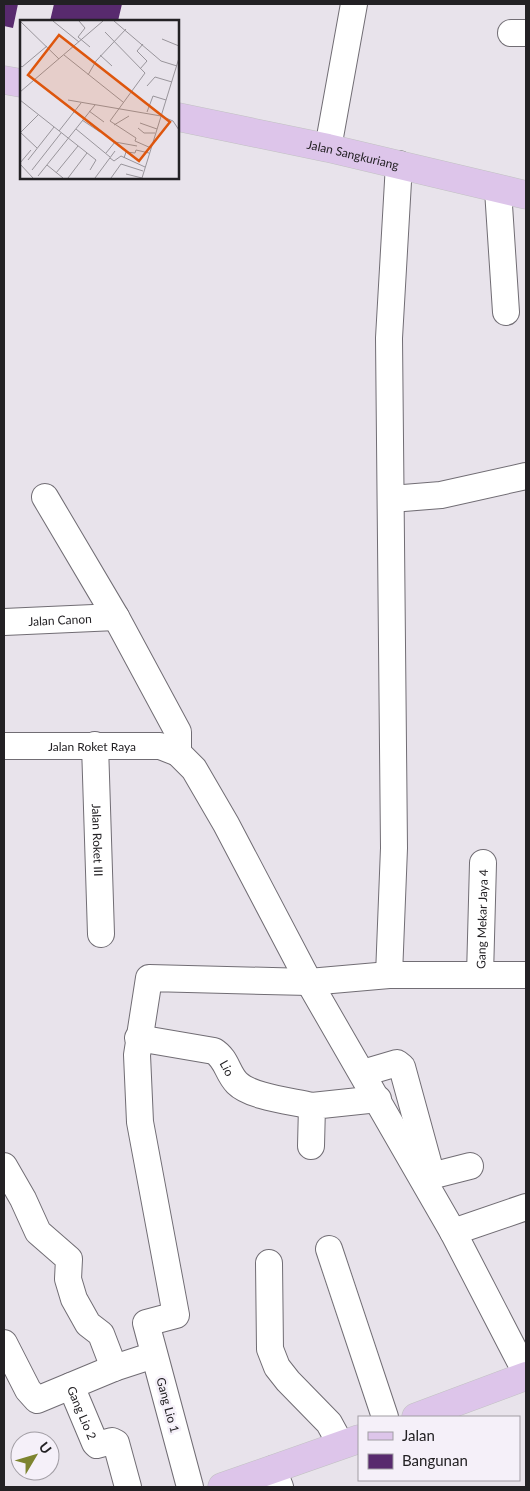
<svg xmlns="http://www.w3.org/2000/svg" width="530" height="1491" viewBox="0 0 530 1491" font-family="Lato,sans-serif">
<rect width="100%" height="100%" fill="#e8e3eb"/>
<!-- building -->
<path fill="#582a6e" d="M4,4h14l-5,24 -9,-2z
M54,4h68l-4,17h-68z"/>
<g fill="none" stroke-linecap="round" stroke-linejoin="round">
<!-- minor casing -->
<g stroke="#716d74" stroke-width="28">
<g id="minor">
<path d="M511,33h15"/>
<path d="M328,148l26,-144"/>
<path d="M498,190l8,122"/>
<path d="M45,497l71,120 62,115v21l16,16 32,55 83,158 144,250 73,141"/>
<path d="M391,499l50,-4 85,-19"/>
<path id="s1" d="M4,622l112,-5"/>
<path id="s2" d="M95,745l6,189"/>
<path id="s3" d="M4,746h156l18,7"/>
<path d="M389,975l5,-127 -5,-510 10,-174"/>
<path id="s4" d="M480,975l3,-112"/>
<path id="s5" d="M138,1038l76,13c13,8 13,22 23,32 14,14 54,18 75,23"/>
<path d="M363,1073l34,-10 5,4 29,106"/>
<path d="M311,1146l1,-40 66,-7"/>
<path d="M4,1166l19,33 15,33 31,27 -1,20 6,20 14,25 13,10 13,34"/>
<path d="M423,1178l47,-12"/>
<path d="M453,1232l73,-25"/>
<path d="M329,1249l56,168"/>
<path d="M269,1263l1,86 7,18 11,14 41,42 12,22"/>
<path d="M4,1343l24,47 9,10 77,-32 40,-13"/>
<path id="s6" d="M71,1386l24,57 2,2 15,-4 4,2 12,44"/>
<path d="M273,1469l7,18"/>
<path d="M190,1487l-44,-164 30,-8 -36,-193 -3,-67 12,-77 160,4 80,-7h137"/>
</g>
</g>
<!-- major casing -->
<g stroke="#c1c1c2" stroke-width="29">
<g id="major">
<path d="M4,80l17,3"/>
<path id="s7" d="M178,117l150,31 198,47"/>
<path d="M416,1417l110,-41"/>
<path d="M222,1487l137,-48"/>
</g>
</g>
<!-- minor -->
<use href="#minor" stroke="#fff" stroke-width="26"/>
<!-- major -->
<use href="#major" stroke="#ddc5ea" stroke-width="28"/>
</g>
<g text-anchor="middle" dominant-baseline="central" stroke-width="5" stroke-linejoin="round" paint-order="stroke">
<!-- street labels -->
<g font-size="12" fill="#232124" stroke="#f5f0f9">
<text stroke="none"><textPath href="#s7" startOffset="179">Jalan Sangkuriang</textPath></text>
<text stroke="none"><textPath href="#s1" startOffset="56">Jalan Canon</textPath></text>
<text stroke="none"><textPath href="#s3" startOffset="88">Jalan Roket Raya</textPath></text>
<text stroke="none"><textPath href="#s2" startOffset="95">Jalan Roket III</textPath></text>
<text stroke="none"><textPath href="#s4" startOffset="56">Gang Mekar Jaya 4</textPath></text>
<text stroke="none"><textPath href="#s5" startOffset="99">Lio</textPath></text>
<text transform="translate(168 1405) rotate(75)">Gang Lio 1</text>
<text stroke="none"><textPath href="#s6" startOffset="29">Gang Lio 2</textPath></text>
</g>
</g>
<!-- overview -->
<g transform="translate(20 20)">
<rect width="159" height="159" fill="#e8e3eb"/>
<path fill="none" stroke="#99959b" stroke-width="1" d="M0,1l39,38M33,1l26,21M59,1l6,7 -7,9 12,10M94,1l47,40 16,5M85,12l40,41 -35,48 26,17 -1,3 16,7M142,19l17,7M44,35l59,47M80,35l12,11M0,45l2,2 25,-21M120,49l7,-8 -10,-10 6,-7M68,55l8,-14 30,-32M127,66l8,-9 17,5M0,72l83,-71M0,80l76,60 -6,10M48,80l93,16 12,5 6,9M69,91l15,11M127,92l6,-16 13,4M62,100l18,12M120,103l17,6M94,105l15,-9M118,108l6,5h11M56,109l34,28M39,111l22,-28M0,112l17,16M1,112l17,-17M86,133l9,-11 22,4M90,138l4,3 7,-5 24,11M104,138l2,-6 9,1 1,-3 13,3M8,140l26,-33M0,143l11,-13M0,144l13,14M27,145l16,13M12,150l29,-37M36,153l22,-27M106,154l16,4M18,156l57,-71M48,158l19,-25M75,158l20,-27M91,158l10,-14 22,7M122,158l37,-120"/>
<path fill="#de560d" fill-opacity="0.15" stroke="#de560d" stroke-width="2.5" d="M39,15l111,87 -31,39 -111,-86z"/>
<rect width="159" height="159" fill="none" stroke="#232124" stroke-width="2.5"/>
</g>
<!-- border -->
<rect width="530" height="1491" fill="none" stroke="#232124" stroke-width="10"/>
<!-- legend -->
<rect x="358" y="1416" width="162" height="65" fill="#f5f0f9" stroke="#a19da4"/>
<rect x="368" y="1432" width="25" height="8" fill="#ddc5ea" stroke="#a19da4"/>
<text x="402" y="1441" font-size="15" fill="#232124">Jalan</text>
<rect x="368" y="1454" width="25" height="15" fill="#582a6e" stroke="#a19da4"/>
<text x="402" y="1466" font-size="15" fill="#232124">Bangunan</text>
<!-- north arrow -->
<g transform="translate(35 1456) rotate(52)"><circle r="24" fill="#f5f0f9" stroke="#a19da4"/>
<path d="M0-4L9 19L0 12L-9 19Z" fill="#7d842f"/>
<text y="-8" font-size="14" font-weight="bold" text-anchor="middle" fill="#232124">U</text>
</g>
</svg>
